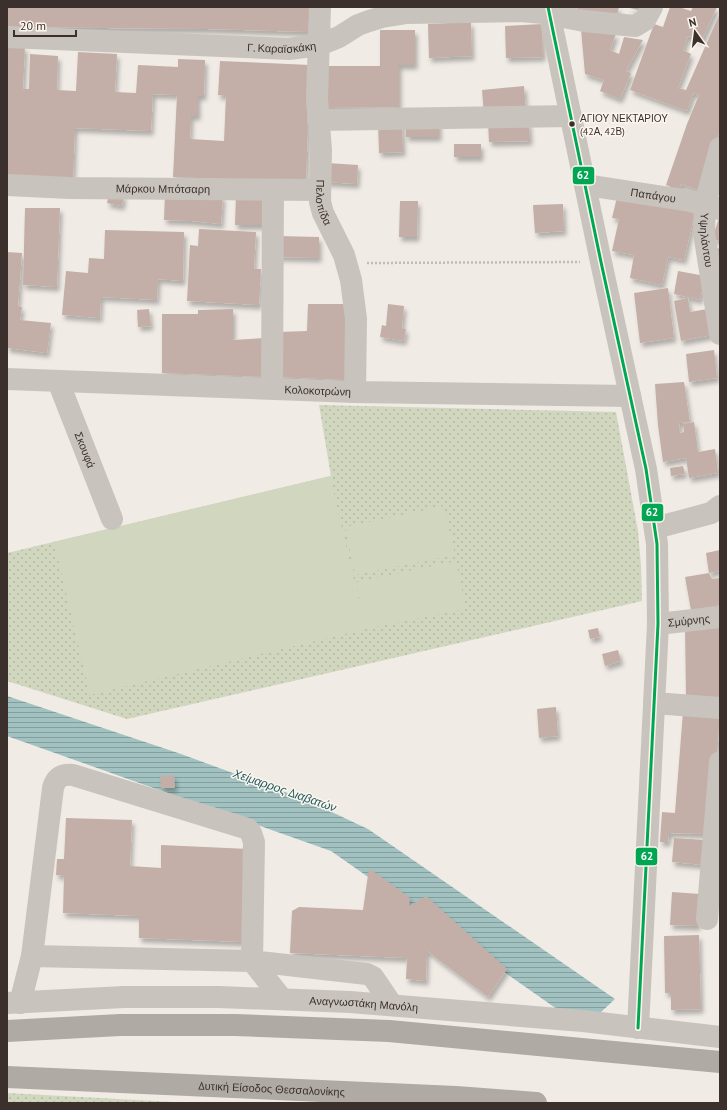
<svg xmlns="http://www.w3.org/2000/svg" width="727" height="1110" viewBox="0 0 727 1110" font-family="'PT Sans',sans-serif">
<defs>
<pattern id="grass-dots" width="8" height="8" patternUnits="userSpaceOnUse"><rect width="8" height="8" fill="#d1d6bf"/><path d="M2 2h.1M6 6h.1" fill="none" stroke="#b4b8a4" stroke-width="1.8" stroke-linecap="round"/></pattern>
<pattern id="water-rules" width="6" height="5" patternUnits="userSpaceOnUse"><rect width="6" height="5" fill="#a1c2c1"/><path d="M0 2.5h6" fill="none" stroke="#849e9d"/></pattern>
<filter id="shadow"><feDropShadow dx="2.5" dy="4.5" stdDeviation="2" flood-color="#0004"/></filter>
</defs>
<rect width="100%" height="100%" fill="#f0ebe5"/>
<!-- grass -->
<path fill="url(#grass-dots)" d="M319,405l297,7 22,119 3,35 1,35 -515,118 -120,-38v-128l324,-77z
M7,1093l186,10h-186z"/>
<!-- garden -->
<path fill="#d1d6bf" d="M330,476l31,134 -5,-28 100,-21 10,48 -100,20 -276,66 -36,-153z
M444,506l11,49 -100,20 -10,-48z"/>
<!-- water -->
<path fill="url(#water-rules)" d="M7,696l174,58 125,46 62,29 247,170 -31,29 -253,-177 -324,-115z"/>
<!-- building -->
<path fill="#c3afa7" filter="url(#shadow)" d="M7,7h303l-2,25 -101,-3 -200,-2z
M577,7h42l-2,8 -41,-1z
M626,7h16l-1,4z
M670,7h9l12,4 2,-4h24l-15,33 -14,-4 -5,14 8,4 -13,34 8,2 34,-77v117l-22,60 -17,-6 -2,6 -13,-5 21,-61 12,-29 -6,-2 -6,18 -57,-21 24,-66 9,3z
M471,22l1,34 -43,2 -1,-34z
M542,24l1,33 -37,1 -1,-32z
M581,29l35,5 -6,16 9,4 5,-17 19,3 -17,31 5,2 -11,26 -20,-8 4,-11 -19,-6z
M380,30h35v35h-16v42l-77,1v-42h58z
M7,47h18l-2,42h6l1,-35 28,2 -1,34 19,1 2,-39 39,2 -2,38 21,1 2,-28 40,2v-8l27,1 -1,36h-6v20h-7l-1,23 34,2 2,-45 -8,-1 2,-34 90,4 -4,117 -133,-5 4,-82 -24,-1 -2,37 -76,-3 -2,53 -66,-2z
M524,86l2,27 -42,2 -2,-25z
M402,120l1,32 -24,1 -1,-32z
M439,121v16h-33v-15z
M529,122l1,19 -41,1 -1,-19z
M454,144h27v13h-27z
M327,163l31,2 -1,19 -32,-2z
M109,193l15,2 -2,11 -15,-3z
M618,193l78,16 -12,51 -16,-3 -6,28 -32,-7 4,-23 -22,-4 7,-32 -7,-1z
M165,194l58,2 -2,28 -29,-3 -28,-1z
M236,194l32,1v30h-33z
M400,201h18l-1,36h-18z
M563,204l1,27 -29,2 -2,-28z
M25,208h35l-3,79 -34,-2z
M720,215v26l-8,-2z
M199,229l57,3 -2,37h7l-2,36 -72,-4 3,-56 8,1z
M105,230l79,2 -1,49 -25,-2 -1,21 -56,-3 -1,21 -38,-3 4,-44 22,2 1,-15 15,1z
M277,236l42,1v21l-42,-1z
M714,247l6,2v29z
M7,252l15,1 -4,53 4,1 -2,13 31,3 -4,30 -40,-5z
M678,271l27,5 -5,24 -26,-6z
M668,288l6,50 -34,5 -6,-50z
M688,298l2,14 17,-3 5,26 -31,6 -7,-40z
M308,304h37v76l-68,-3 1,-45 29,-1z
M388,304l16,2 -2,22 4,1 -2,12 -24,-4 2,-12 4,1z
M149,309l2,17 -13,1 -1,-17z
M233,309v31l32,-2 1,39 -104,-4v-59h36v-4z
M714,350l3,28 -28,4 -3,-28z
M684,382l6,40 -11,1 1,10 4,-1 -1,-8 11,-2 4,30 17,-3 3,24 -29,5 -3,-20 -23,4 -5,-37 -3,-41z
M683,466l2,8 -14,2 -1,-8z
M720,550v21l-11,2 3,6 8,-1v27l-29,5 -6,-33 24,-4 -3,-20z
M720,625v77l-34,-4 -1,-72z
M598,628l2,9 -10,2 -2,-9z
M618,650l3,11 -16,5 -3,-12z
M556,707l2,29 -19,2 -2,-29z
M683,712l37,3 -9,119 -42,-1 -1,9h-8l2,-30 13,1z
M174,775l1,13h-14l-1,-12z
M66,818l66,2 -2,46 31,2v-23l88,4 -4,93 -106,-4v-22l-76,-3 1,-37 -8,-1 1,-16h7z
M674,838l31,2 -1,25 -32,-3z
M369,868l41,30 -1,8 17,-10 81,73 -19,28 -61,-46 -1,30 -20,-2 1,-21 -117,-5 2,-42 7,-4 64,3z
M672,892l28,2 -2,32 -28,-1z
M699,935l2,74 -30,1v-17h-6l-1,-57z"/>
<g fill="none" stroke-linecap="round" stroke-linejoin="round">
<!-- path -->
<path stroke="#c2bbb6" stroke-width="2.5" stroke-dasharray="2 2" stroke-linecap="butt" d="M367,263l213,-1"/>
<!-- minor -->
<g stroke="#c9c3be" stroke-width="22">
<path id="s1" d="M320,7l-3,92 4,51 -1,52 3,11 21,42 7,25 5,39 -1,73"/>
<path d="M548,7l53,255 45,207 11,75 1,80 -20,404"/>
<path id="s2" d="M7,37l282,12 30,-4 20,-8 19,-12 11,-4 13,-4 25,-4 114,-2 22,2 41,8 51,5 10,-6 7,-13"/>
<path d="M318,120l253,-4"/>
<path id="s3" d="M720,148l-15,56 -1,29 16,101"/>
<path id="s4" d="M7,185l63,3 250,2"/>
<path id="s5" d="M586,185l104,16 30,8"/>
<path id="s6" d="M7,379l348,13 275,4"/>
<path id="s7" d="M58,381l54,138"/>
<path d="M272,388l1,-198"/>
<path d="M655,528l56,-15 9,-7"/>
<path id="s8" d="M658,624l62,-7"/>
<path d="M654,703l66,5"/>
<path d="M707,919l13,-157"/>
<path d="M32,956l21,-168c3,-11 9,-14 20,-13l175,54 3,4 3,9 -2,119 115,13 6,3 19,28"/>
<path id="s9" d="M7,1003l117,-6h95l131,5 233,19 137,16"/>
<path d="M20,1003l12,-47 220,5 30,38"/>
</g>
<!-- highway -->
<g stroke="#afaaa4" stroke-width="22">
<path d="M7,1031l113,-6h115l154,6 331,31"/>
<path id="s10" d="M7,1077l449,20 80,6"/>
</g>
<!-- bus-1 casing -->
<g stroke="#fbf5ee" stroke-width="6">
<path id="bus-1" d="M548,7l53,255 45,207 11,75 1,80 -20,404"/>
</g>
<!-- bus-1 -->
<use href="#bus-1" stroke="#00a651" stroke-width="3"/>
</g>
<!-- markers -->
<circle fill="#3b302b" stroke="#fbf5ee" stroke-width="1.5" cx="572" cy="124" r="3.5"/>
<g text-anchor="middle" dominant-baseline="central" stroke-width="3" stroke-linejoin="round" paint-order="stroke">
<!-- bus labels -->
<g font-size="10" fill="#3b302b" stroke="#fbf5ee" text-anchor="start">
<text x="580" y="118">ΑΓΙΟΥ ΝΕΚΤΑΡΙΟΥ<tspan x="580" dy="13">(42Α, 42Β)</tspan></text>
</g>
<!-- street labels -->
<g font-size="11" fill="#3b302b" stroke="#fbf5ee">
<text stroke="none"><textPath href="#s2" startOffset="275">Γ. Καραϊσκάκη</textPath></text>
<text stroke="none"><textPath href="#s4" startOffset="156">Μάρκου Μπότσαρη</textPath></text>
<text stroke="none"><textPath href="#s5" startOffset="68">Παπάγου</textPath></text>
<text stroke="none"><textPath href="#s1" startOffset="196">Πελοπίδα</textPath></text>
<text stroke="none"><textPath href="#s3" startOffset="94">Υψηλάντου</textPath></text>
<text stroke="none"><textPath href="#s6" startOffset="311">Κολοκοτρώνη</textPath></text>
<text stroke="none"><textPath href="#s7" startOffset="74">Σκουφά</textPath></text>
<text stroke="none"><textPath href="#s8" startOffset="31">Σμύρνης</textPath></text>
<text stroke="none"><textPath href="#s9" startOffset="357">Αναγνωστάκη Μανόλη</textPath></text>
<text stroke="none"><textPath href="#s10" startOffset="265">Δυτική Είσοδος Θεσσαλονίκης</textPath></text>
</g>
<!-- water labels -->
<g font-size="12" font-style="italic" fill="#1f5a5e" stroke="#fbf5ee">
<text transform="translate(285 790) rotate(19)">Χείμαρρος Διαβατών</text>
</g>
</g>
<g stroke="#fbf5ee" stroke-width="1.5">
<rect x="572" y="166" width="23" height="19" rx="4" fill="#00a651"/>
<rect x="641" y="503" width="23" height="19" rx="4" fill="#00a651"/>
<rect x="635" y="847" width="23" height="19" rx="4" fill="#00a651"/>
</g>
<g font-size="11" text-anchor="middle" font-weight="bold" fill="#fff">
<text x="583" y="179">62</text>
<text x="652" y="516">62</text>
<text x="647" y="860">62</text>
</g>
<!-- border -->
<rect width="727" height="1110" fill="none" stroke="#3b302b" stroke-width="16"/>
<!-- north arrow -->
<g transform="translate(695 32) rotate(346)" stroke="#fbf5ee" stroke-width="3" paint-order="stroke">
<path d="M0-3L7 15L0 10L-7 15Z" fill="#3b302b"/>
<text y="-6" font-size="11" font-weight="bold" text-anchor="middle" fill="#3b302b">N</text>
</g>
<!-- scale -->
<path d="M14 30v6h62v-6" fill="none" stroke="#3b302b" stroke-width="2"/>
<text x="20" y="30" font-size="12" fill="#3b302b" stroke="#fbf5ee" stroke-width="3" paint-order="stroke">20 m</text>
</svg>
